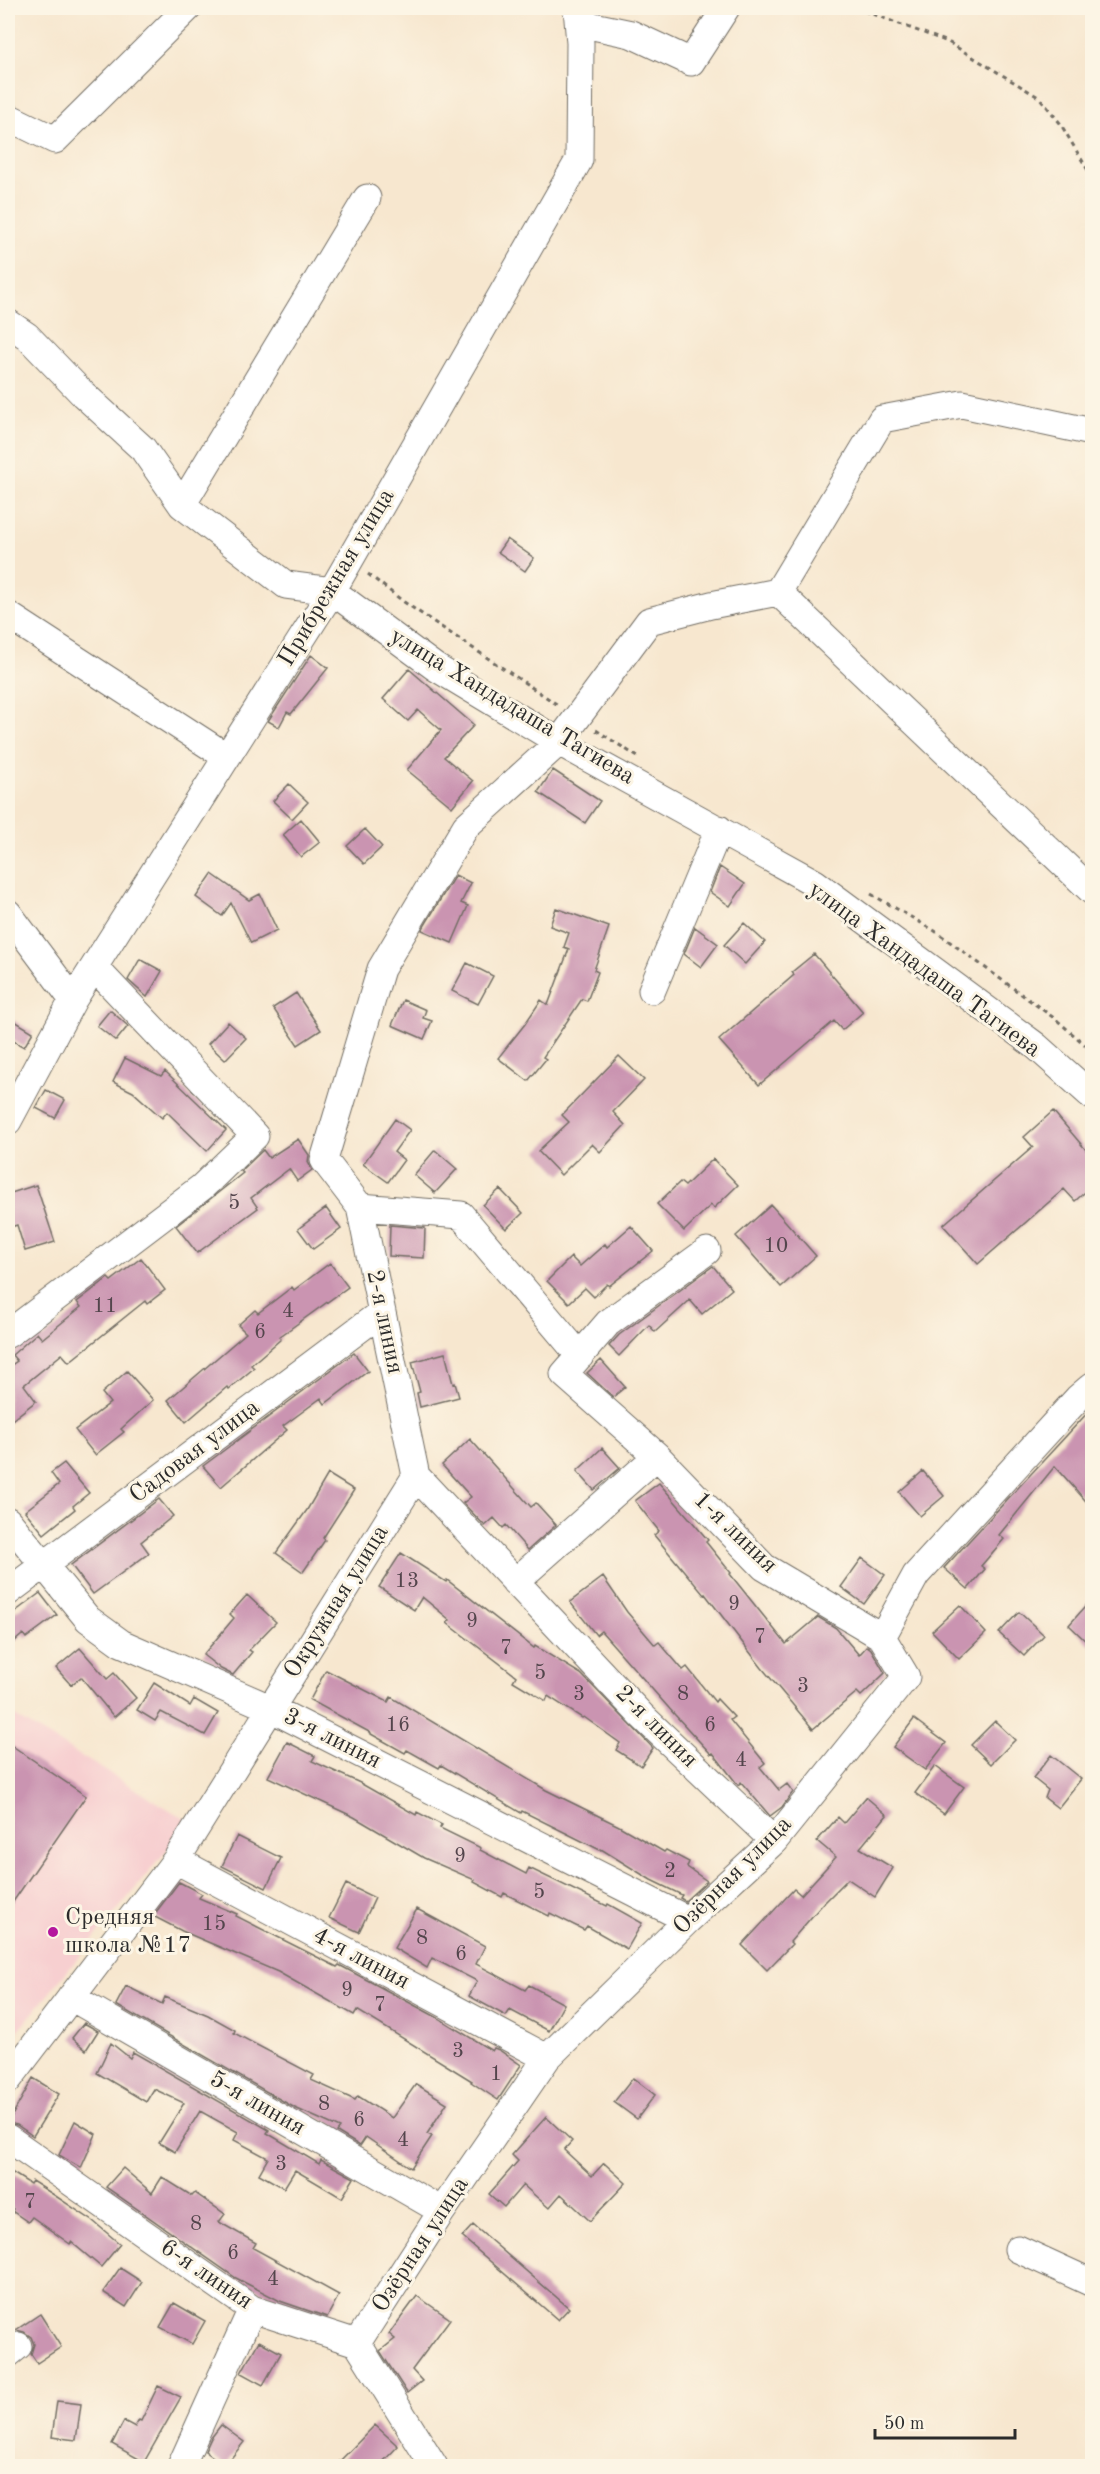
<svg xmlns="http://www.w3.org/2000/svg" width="1100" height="2474" viewBox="0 0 1100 2474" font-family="'Old Standard TT',serif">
<rect width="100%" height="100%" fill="#fcf5e5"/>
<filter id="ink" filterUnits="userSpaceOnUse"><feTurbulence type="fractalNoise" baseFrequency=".0167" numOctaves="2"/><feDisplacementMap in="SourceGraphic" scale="12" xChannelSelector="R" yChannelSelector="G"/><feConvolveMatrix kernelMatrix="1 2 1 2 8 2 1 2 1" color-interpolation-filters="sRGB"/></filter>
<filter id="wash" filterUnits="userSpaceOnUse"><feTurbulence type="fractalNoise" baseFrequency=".008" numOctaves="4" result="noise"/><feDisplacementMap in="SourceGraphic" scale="24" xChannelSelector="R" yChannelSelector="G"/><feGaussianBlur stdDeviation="1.35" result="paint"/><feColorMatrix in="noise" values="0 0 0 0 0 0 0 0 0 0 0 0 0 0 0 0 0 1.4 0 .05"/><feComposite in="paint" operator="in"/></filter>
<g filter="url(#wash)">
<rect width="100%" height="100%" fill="#f7e7cf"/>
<!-- built -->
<path fill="#f7cfd0" d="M8,1712l182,110 -182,221z"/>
<g id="blocks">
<!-- building -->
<path fill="#ca94b1" d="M507,539l27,19 -9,13 -27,-19z
M311,655l17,13 -37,46 -4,-2 -8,15 -11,-6z
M409,669l65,56 -30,32 29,24 -21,26 -45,-37 34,-40 -23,-20 -10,11 -25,-22z
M553,770l47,31 -15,22 -47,-31z
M289,784l19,18 -16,17 -19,-18z
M301,819l19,23 -19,15 -18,-22z
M365,829l17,18 -18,17 -17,-18z
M720,867l25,17 -15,22 -20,-14z
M212,874l37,26 11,-6 17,36 -26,13 -20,-40 -9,13 -26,-19z
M455,875l16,8 -10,20 7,3 -16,37 -30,-13z
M556,908l53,19 -15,43 4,2 -11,29 -5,-2 -39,58 3,2 -18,22 -30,-23 27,-34 16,-24 7,5 21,-56 -5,-2 5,-14 -19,-7z
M744,923l21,19 -20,22 -21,-19z
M695,927l23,17 -17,23 -17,-13z
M814,954l49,58 -21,18 -8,-9 -75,64 -40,-45 75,-65 -2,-3z
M140,959l22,12 -15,26 -19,-17z
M467,963l26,13 -15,28 -26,-13z
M296,993l25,37 -23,15 -25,-37z
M403,1000l23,10 -3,8 9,3 -8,18 -32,-14z
M110,1010l18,16 -12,15 -19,-15z
M8,1017l25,15 -9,15 -16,-9z
M228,1022l18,16 -21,22 -17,-16z
M619,1056l25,24 -31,32 12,13 -25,27 -8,-8 -31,31 -23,-24 31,-29 -7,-7z
M125,1058l36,18 4,-5 61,59 -19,21 -40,-39 -5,6 -29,-26 -20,-10z
M46,1090l19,10 -10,18 -19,-10z
M1053,1111l39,46v29l-17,15 -11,-12 -86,75 -35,-39 90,-78 -9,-10z
M395,1119l15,11 -16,22 10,8 -16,22 -25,-18z
M298,1139l11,16 -1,7 4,8 -15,11 -8,-12 -38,29 7,10 -61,45 -21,-27 67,-53 -2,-2 22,-21 6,8z
M435,1150l22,19 -22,24 -21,-18z
M713,1159l25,26 -24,23 -3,-3 -27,26 -27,-27 23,-22 5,4z
M36,1185l19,57 -30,9 -8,-26 -9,3v-34z
M500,1189l23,24 -17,16 -23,-24z
M771,1205l45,51 -35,31 -45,-51z
M326,1208l15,21 -28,20 -15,-20z
M390,1225l35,3 -1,30 -35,-2z
M631,1226l22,25 -44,35 -2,-2 -13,13 -9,-9 -16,15 -22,-22 24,-24 9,9 25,-22 2,3z
M141,1258l24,32 -18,14 -2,-3 -76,61 -7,-8 -38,31 12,16 -28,22v-60l2,3 7,-5 -5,-6 25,-22 5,6 39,-32 -4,-5 31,-24 3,3z
M330,1263l18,24 -69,50 2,2 -30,26 3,3 -25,21 -2,-2 -41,35 -18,-22 78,-67 -8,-8 17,-15 3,3 34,-26 2,3z
M713,1266l19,23 -30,25 -12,-14 -35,32 -6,-7 -30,31 -10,-10 10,-11z
M354,1353l14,18 -43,33 -4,-6 -38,28 4,4 -66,57 -18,-21z
M445,1353l8,31 2,-1 4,14 -39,10 -3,-14 3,-1 -8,-30z
M601,1360l24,27 -12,10 -26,-24z
M127,1371l26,29 -32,29 3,3 -29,23 -20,-25 35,-27 -8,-10z
M1092,1408v100l-37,-42 -56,69 5,4 -23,27 4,3 -17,20 -24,-21z
M470,1439l61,68 5,-4 20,22 -28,25 -22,-25 -3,3 -9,-10 -9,8 -22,-23 8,-6 -29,-32z
M602,1448l18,20 -26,22 -17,-19z
M64,1463l25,30 -16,13 2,3 -31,25 -19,-23 34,-27 -8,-11z
M923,1471l21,25 -24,20 -21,-24z
M328,1474l26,16 -31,48 2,2 -22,32 -27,-19 31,-43z
M659,1483l49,57 -2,2 25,31 -1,1 56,70 32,-27 18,11 23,27 8,-9 4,3 14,24 -24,23 -4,-4 -44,37 -51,-61 -57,-74 -1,1 -50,-60 5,-4 -24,-30z
M159,1499l14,17 -32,26 8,11 -56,41 -22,-29z
M401,1553l45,29 1,-2 87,68 1,-2 46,28 72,74 -12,18 -25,-16 4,-7 -36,-26 -2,1 -34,-22 -2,5 -33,-20 3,-5 -69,-53 3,-3 -28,-23 -8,13 -35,-23z
M862,1558l23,17 -21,29 -23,-17z
M603,1577l24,35 28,33 4,-3 24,28 4,-3 28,35 2,-3 17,18 -4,3 35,43 -5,4 19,23 8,-6 6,8 -11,15 -12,9 -29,-34 -3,3 -25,-32 -2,1 -36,-39 -74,-84 -5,4 -26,-33z
M40,1593l17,22 -31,23 -3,-4 -15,13v-30z
M247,1595l29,27 -27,28 3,2 -19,23 -12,-6 -18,-14 31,-37 -4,-4z
M1092,1599v48l-23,-22z
M960,1605l26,28 -27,26 -27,-28z
M1019,1612l25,23 -20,21 -25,-23z
M80,1648l27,31 7,-6 22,25 -22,19 -33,-40 -10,8 -15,-17z
M326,1670l62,32 3,-5 155,93 73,36 45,26 2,-2 23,12 -2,5 20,14 -22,20 -5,-3 2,-3 -31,-15 -50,-31 -1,1 -78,-39 -1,2 -80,-48 -2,3 -32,-18 -2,3 -34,-19v-1l-61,-33z
M154,1683l36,23 4,-7 24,14 -13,22 -44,-23 -6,9 -18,-11z
M914,1719l32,24 -21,27 -32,-23z
M995,1721l20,19 -24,24 -20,-19z
M287,1742l28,14 -3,5 48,22 56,32 1,-3 25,13 -2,3 41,20 -1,2 46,24 3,-6 78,38 1,-2 34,19 -15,26 -40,-23 -3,4 -34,-17 -1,3 -45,-23 -2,4 -28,-15 1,-2 -51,-22 -70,-41 -86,-40z
M8,1743l78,53 -78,113z
M1051,1755l30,24 -23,29 -13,-10 3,-8 -15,-12z
M935,1766l29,21 -20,27 -29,-21z
M866,1797l21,18 -27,33 33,20 -18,29 -27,-18 -27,27 -31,36 2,2 -25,26 -25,-25 52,-56 7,6 35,-38 -19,-16 21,-24 6,6z
M237,1836l44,22 -15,30 -44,-22z
M179,1882l23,12 -3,4 38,16 -1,2 101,51 2,-2 101,54 52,32 2,-3 5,2 22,15 -23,35 -27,-18 1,-1 -115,-71 -3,5 -76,-43 -96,-41 -29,-15z
M346,1884l29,14 -16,34 -30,-14z
M417,1909l68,37 -9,18 49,26 4,-5 35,19 -15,27 -39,-21 -4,6 -37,-20 8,-15 -45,-23 -5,10 -33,-20z
M126,1986l36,18 3,-7 43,18 27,15 -1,3 80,42 -3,5 44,20 3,-4 34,22 24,-34 31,19 -20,31 5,2 -21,32 -45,-31 -6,9 -23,-14 3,-4 -45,-20 -179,-103z
M84,2023l14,8 -12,19 -14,-12z
M111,2043l19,15 3,-6 136,78 -2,3 52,31 2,-4 33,18 -12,20 -47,-28 -11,18 -25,-14 9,-16 -34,-18 4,-8 -38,-21 -25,41 -16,-9 25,-40 -30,-14 -8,13 -49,-29z
M33,2078l26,16 -26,42 -16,-11 -9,-2z
M633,2078l22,17 -18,24 -23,-17z
M546,2117l26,24 -8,9 28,26 12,-13 22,20 -36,38 -29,-27 -12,14 -26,-23 -19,22 -15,-13 29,-33 -6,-6z
M75,2121l21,13 -15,34 -22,-13z
M123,2168l29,25 10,-16 30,19 3,-3 30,21 -6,8 37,21 -3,5 86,47 -12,22 -47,-16 -44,-23 -130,-91z
M8,2170l22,14 2,-3 22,14 39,26 27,23 -19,23 -30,-25 -1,2 -38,-27 -4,5 -16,-11 1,-2 -5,-4z
M473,2225l96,83 -11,12 -96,-83z
M120,2268l22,14 -16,25 -23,-15z
M417,2296l33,23 -38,51 10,11 -15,12 -27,-42 15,-12 -6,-5z
M174,2303l31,18 -13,23 -32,-17z
M40,2314l21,33 -24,16 -6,-9 3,-10 -3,-7 -7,-5 -8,-2z
M259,2341l22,12 -18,32 -22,-12z
M158,2386l23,11 -37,65 -32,-18 12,-23 11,6 4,-7 2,1z
M57,2401l24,3 -5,36 -24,-3z
M221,2425l23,17 -19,24 -20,-15 6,-13z
M375,2425l23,21 -19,20h-44z"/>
</g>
</g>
<g filter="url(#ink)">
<use href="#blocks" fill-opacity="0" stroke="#726d64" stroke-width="1.5"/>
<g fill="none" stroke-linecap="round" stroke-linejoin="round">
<!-- minor casing -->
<g stroke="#726d64" stroke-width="29">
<path id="minor" d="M579,23l52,11 60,28 35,-54
M8,117l47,23 133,-132
M8,323l19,13 56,58 60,55 39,56 104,80 46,6 103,76 124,75 256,141 221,163 56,50
M182,505l185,-307
M778,592l314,299
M8,615l219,142
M8,913l65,87
M652,990l67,-161
M8,1121l65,-121 259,-409 247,-431 1,-117 -3,-35
M360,1207l101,8 119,141
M707,1251l-99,72 -44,51 93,82 107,111 118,70
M8,1334l194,-147 53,-51 -161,-169
M8,1521l80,98 33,24 149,65 418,212
M515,1582l142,-126
M8,1592l374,-280
M774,1841l-132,-125 -226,-240 -56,-269 -36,-47 57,-191 85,-143 93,-84 90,-121 62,-16 67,-13 104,-173 80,-15 130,28
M176,1860l371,198
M71,1997l371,214
M8,2080l168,-220 240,-384
M8,2138l244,171 105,34 77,123
M1018,2249l74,34
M357,2343l85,-132 105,-153 141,-138 86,-79 132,-164 -24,-40 34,-62 162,-177 14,-12
M8,2354l10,-8
M181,2466l71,-157"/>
</g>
<!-- path -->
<path stroke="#726d64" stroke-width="3" stroke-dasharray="4.5 4.5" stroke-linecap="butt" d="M856,8l92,34 92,56 20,25 32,54
M368,574l36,28 154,103
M596,730l45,29
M871,894l64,37 123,90 34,30"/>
<!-- minor -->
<use href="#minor" stroke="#fff" stroke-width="27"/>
</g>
</g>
<!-- markers -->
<circle fill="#b5179e" stroke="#fcf5e5" stroke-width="2" cx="53" cy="1932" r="6"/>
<g text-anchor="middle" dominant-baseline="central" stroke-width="6" stroke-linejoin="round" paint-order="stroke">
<!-- number labels -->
<g font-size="21" fill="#53454c">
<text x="234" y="1203">5</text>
<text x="776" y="1246">10</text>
<text x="105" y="1306">11</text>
<text x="288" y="1311">4</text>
<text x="260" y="1332">6</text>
<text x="407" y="1581">13</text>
<text x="734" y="1604">9</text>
<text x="472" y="1621">9</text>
<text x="760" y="1637">7</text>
<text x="506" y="1648">7</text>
<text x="540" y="1673">5</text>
<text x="803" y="1686">3</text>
<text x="579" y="1694">3</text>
<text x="683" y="1694">8</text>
<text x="398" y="1725">16</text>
<text x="710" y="1725">6</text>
<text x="741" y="1760">4</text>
<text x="460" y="1856">9</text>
<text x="670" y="1871">2</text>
<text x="539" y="1892">5</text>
<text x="214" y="1924">15</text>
<text x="422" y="1938">8</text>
<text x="461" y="1954">6</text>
<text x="347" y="1990">9</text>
<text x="380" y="2005">7</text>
<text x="458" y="2051">3</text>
<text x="496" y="2074">1</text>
<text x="324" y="2104">8</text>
<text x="359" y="2120">6</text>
<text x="403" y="2140">4</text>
<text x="281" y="2164">3</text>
<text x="30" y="2202">7</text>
<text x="196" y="2224">8</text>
<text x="233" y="2253">6</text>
<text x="273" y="2279">4</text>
</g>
<!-- street labels -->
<g font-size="24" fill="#2b2b2b" stroke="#fcf5e5">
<text transform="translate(337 578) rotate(-59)">Прибрежная улица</text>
<text transform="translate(512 707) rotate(31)">улица Хандадаша Тагиева</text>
<text transform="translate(924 970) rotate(36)">улица Хандадаша Тагиева</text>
<text transform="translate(384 1322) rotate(78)">2-я линия</text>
<text transform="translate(195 1452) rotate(-37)">Садовая улица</text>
<text transform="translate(735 1533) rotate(44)">1-я линия</text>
<text transform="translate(337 1602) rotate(-58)">Окружная улица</text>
<text transform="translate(656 1727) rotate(45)">2-я линия</text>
<text transform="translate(332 1739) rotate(27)">3-я линия</text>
<text transform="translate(733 1876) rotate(-45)">Озёрная улица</text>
<text transform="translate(361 1959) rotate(28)">4-я линия</text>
<text transform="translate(257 2104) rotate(30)">5-я линия</text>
<text transform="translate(421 2245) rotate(-57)">Озёрная улица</text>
<text transform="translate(206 2275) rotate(34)">6-я линия</text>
</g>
<!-- poi labels -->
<g font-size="24" fill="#2b2b2b" stroke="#fcf5e5" text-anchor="start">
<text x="65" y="1918">Средняя<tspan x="65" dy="28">школа №17</tspan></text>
</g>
</g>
<!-- margin -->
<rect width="1100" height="2474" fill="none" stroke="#fcf5e5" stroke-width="30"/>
<!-- scale -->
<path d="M875 2429v9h140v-9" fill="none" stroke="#2b2b2b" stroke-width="3"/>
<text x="884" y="2429" font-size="18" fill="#2b2b2b" stroke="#fcf5e5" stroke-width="4.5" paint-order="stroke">50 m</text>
</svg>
